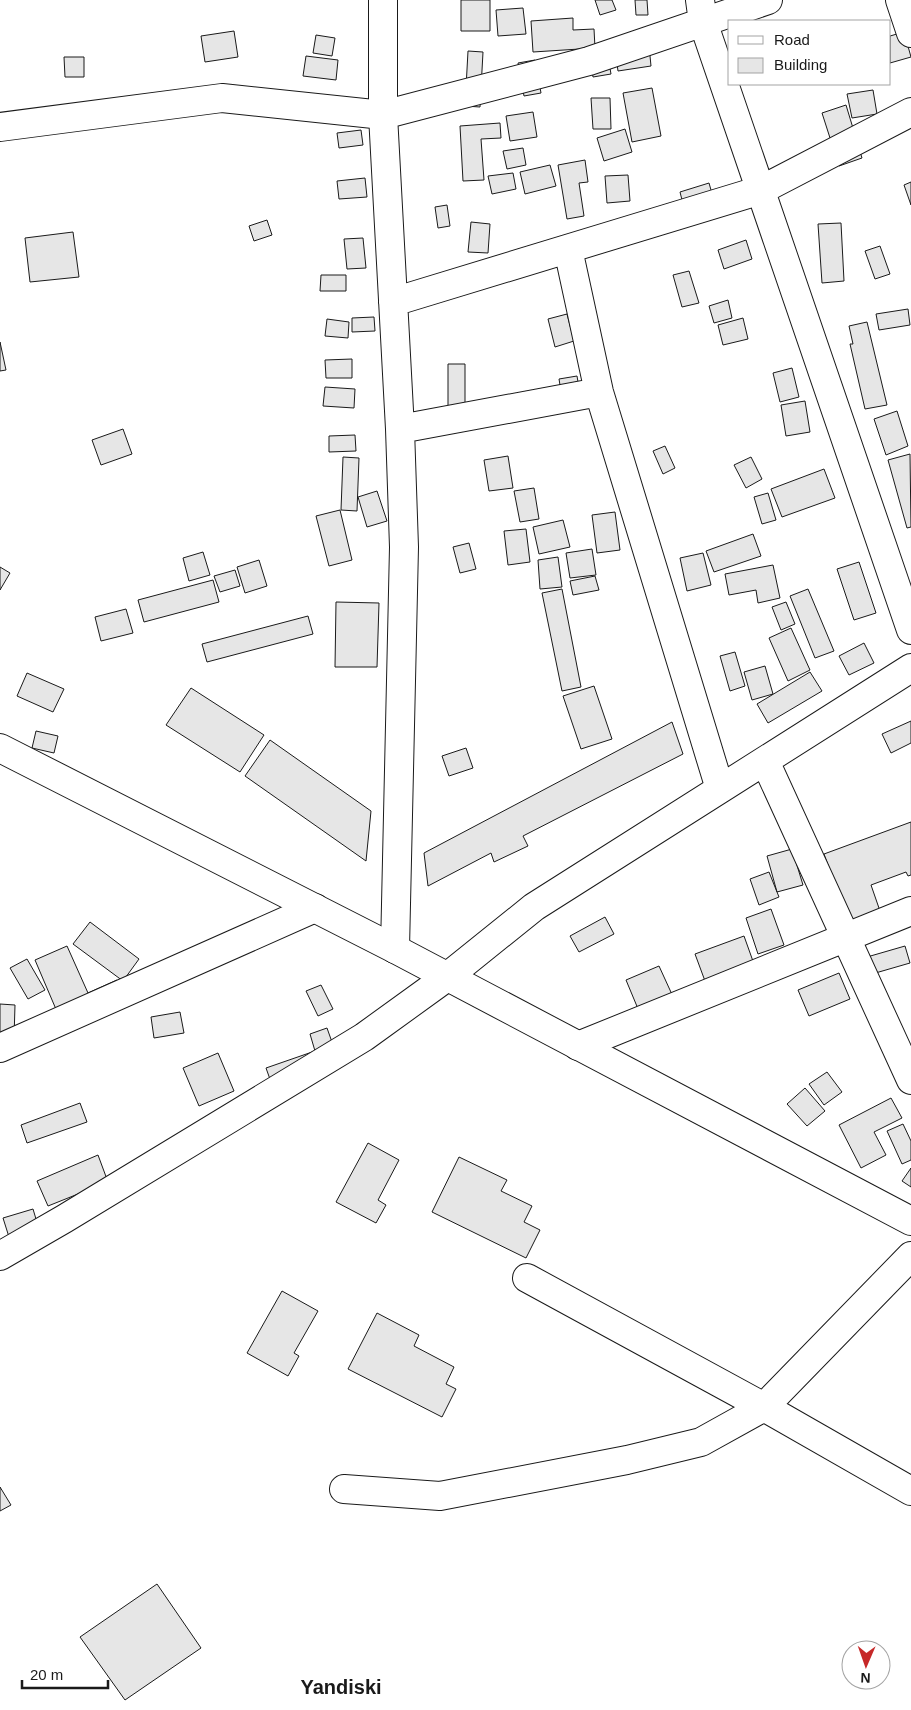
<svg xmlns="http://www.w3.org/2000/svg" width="911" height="1710" viewBox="0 0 911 1710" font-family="Helvetica,sans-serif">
<rect width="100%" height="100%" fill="#fff"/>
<!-- building -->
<path fill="#e6e6e6" stroke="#1a1a1a" d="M461,0h29v31h-29z
M595,0h17l4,10 -16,5z
M635,0h12l1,15h-12z
M523,8l3,26 -28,2 -2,-26z
M573,18v12l21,-1 1,19 -62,4 -2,-31z
M234,31l4,26 -33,5 -4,-26z
M904,32l7,25 -21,6v-27z
M316,35l19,3 -3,18 -19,-3z
M606,46l5,28 -18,3 -5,-28z
M649,46l2,20 -33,5 -3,-22z
M468,51l15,1 -3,55 -15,-1z
M306,56l32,4 -2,20 -33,-4z
M64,57h20v20h-19z
M535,60l6,33 -17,3 -6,-33z
M652,88l9,48 -29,6 -9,-49z
M873,90l4,24 -25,4 -5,-24z
M591,98h19l1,31h-18z
M846,105l16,53 -23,8 -17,-53z
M533,112l4,25 -27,4 -4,-25z
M500,123l1,15 -20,1 3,41 -21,1 -3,-55z
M625,129l7,23 -28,9 -7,-23z
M361,130l2,15 -24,3 -2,-15z
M523,148l3,17 -19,4 -4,-18z
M585,160l3,22 -9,1 5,33 -17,3 -9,-54z
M550,165l6,21 -31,8 -5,-22z
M513,173l3,16 -24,5 -4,-18z
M628,175l2,26 -23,2 -2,-27z
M365,178l2,19 -28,2 -2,-18z
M911,182v23l-7,-20z
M709,183l6,21 -30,8 -5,-20z
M447,205l3,21 -12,2 -3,-21z
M267,220l5,15 -18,6 -5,-15z
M471,222l19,2 -2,29 -20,-1z
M841,223l3,58 -22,2 -4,-59z
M73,232l6,45 -49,5 -5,-44z
M363,238l3,30 -19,1 -3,-30z
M746,240l6,19 -28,10 -6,-19z
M880,246l10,28 -15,5 -10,-28z
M689,271l10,32 -17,4 -9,-32z
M321,275h25v16h-26z
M728,300l4,18 -18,5 -5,-17z
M908,309l2,16 -31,5 -3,-16z
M567,314l7,27 -19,6 -7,-28z
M374,317l1,14 -23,1v-14z
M743,318l5,21 -25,6 -5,-20z
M327,319l22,3 -1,16 -23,-2z
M867,322l20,83 -22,4 -15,-65h3l-4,-18z
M0,342l6,28 -6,1z
M352,359v19h-26l-1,-18z
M448,364h17v50h-17z
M792,368l7,29 -19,5 -7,-29z
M577,376l3,18 -18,3 -3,-18z
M325,387l30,2 -1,19 -31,-2z
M805,401l5,31 -24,4 -5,-31z
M897,411l11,35 -22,9 -12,-36z
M123,429l9,25 -31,11 -9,-25z
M355,435l1,16 -27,1v-16z
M665,446l10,22 -12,6 -10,-23z
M910,454l1,73 -4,1 -19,-68z
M508,456l5,32 -24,3 -5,-31z
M343,457l16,1 -2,53 -16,-1z
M751,457l11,22 -16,9 -12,-23z
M824,469l11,29 -53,19 -11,-28z
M534,488l5,31 -19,3 -6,-31z
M377,491l10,30 -20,6 -9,-30z
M768,493l8,27 -14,4 -8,-27z
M340,510l12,50 -23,6 -13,-50z
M615,512l5,38 -23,3 -5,-38z
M563,520l7,27 -31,7 -6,-27z
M526,529l4,33 -22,3 -4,-34z
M753,534l8,22 -47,16 -8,-21z
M469,543l7,26 -16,4 -7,-26z
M592,549l4,26 -26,3 -4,-25z
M203,552l7,23 -21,6 -6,-23z
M703,553l8,32 -24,6 -7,-33z
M558,557l4,30 -22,2 -2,-29z
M259,560l8,26 -22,7 -8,-26z
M859,562l17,51 -22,7 -17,-51z
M773,565l7,33 -22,5 -2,-13 -27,5 -4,-21z
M0,567l10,6 -10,17z
M235,570l5,16 -20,6 -6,-16z
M595,576l4,14 -26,5 -3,-14z
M213,580l6,22 -75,20 -6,-22z
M562,589l19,98 -19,4 -20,-98z
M808,589l26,62 -19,7 -25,-62z
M336,602l43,1 -2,64h-42z
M786,602l9,22 -14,6 -9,-23z
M126,609l7,24 -32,8 -6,-24z
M308,616l5,18 -106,28 -5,-18z
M791,628l19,42 -22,11 -19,-43z
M864,643l10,20 -25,12 -10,-19z
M735,652l10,34 -15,5 -10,-35z
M765,666l8,28 -21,6 -8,-28z
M810,672l12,19 -54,32 -11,-19z
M27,673l37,16 -11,23 -36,-16z
M594,686l18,53 -31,10 -18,-53z
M191,688l73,47 -24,37 -74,-47z
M911,721v22l-20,10 -9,-19z
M672,722l11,32 -160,82 5,10 -34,16 -3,-9 -63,33 -4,-33z
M36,731l22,5 -4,17 -22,-5z
M270,740l101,71 -5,50 -121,-85z
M466,748l7,20 -24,8 -7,-20z
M911,822v53l-3,1 -2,-4 -35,13 9,26 -31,12 -25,-69z
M792,849l11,36 -26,7 -10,-36z
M769,872l10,25 -20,8 -9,-26z
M771,909l13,36 -26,9 -12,-36z
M605,917l9,17 -35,18 -9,-16z
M90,922l49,37 -16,22 -50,-37z
M744,936l10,28 -49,17 -10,-27z
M67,946l21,47 29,-13 6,15 -62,26 -26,-61z
M905,946l5,17 -38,11 -5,-17z
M27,959l18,31 -17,9 -18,-31z
M659,966l16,35 -34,15 -15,-36z
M839,973l11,26 -41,17 -11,-26z
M321,985l12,24 -15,7 -12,-25z
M0,1004l15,1 -1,34 -14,-1z
M180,1012l4,21 -30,5 -3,-21z
M327,1028l11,31 -67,23 -5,-14 49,-17 -5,-17z
M218,1053l16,38 -35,15 -16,-38z
M827,1072l15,20 -18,13 -15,-21z
M805,1088l20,23 -18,15 -20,-22z
M891,1098l11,20 -28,14 12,23 -25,13 -22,-43z
M80,1103l7,19 -60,21 -6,-18z
M903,1124l8,17v19l-9,4 -15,-33z
M368,1143l31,17 -21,40 8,5 -10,18 -40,-21z
M98,1155l10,27 -60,24 -11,-25z
M459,1157l48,23 -6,11 31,15 -8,16 16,8 -14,28 -94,-46z
M911,1168v19l-9,-6z
M33,1209l6,20 -30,8 -6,-19z
M282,1291l36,20 -24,42 5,3 -11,20 -41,-23z
M377,1313l42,22 -5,11 40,21 -8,17 10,5 -14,28 -94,-48z
M0,1487l11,18 -11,6z
M157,1584l44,64 -76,52 -45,-63z"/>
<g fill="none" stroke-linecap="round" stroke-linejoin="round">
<!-- minor casing -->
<g stroke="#1a1a1a" stroke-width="30">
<path id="minor" d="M383,0v115l17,314 4,118 -9,402
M700,0l3,22 208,608
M900,0l11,33
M0,127l222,-29 161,17 206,-54 179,-61
M568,249l31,143 121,397
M393,302l368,-112 150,-78
M400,429l199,-37
M765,761l146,319
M578,1046l333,-135
M0,1048l315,-140
M0,1256l64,-37 300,-182 83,-60 87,-70 377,-239
M527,1278l237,129 147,84
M344,1489l96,7 187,-36 74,-18 63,-35 147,-151"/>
</g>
<!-- major casing -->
<g stroke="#1a1a1a" stroke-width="30">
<path id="major" d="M0,748l395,201 516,272"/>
</g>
<!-- minor -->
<use href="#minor" stroke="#fff" stroke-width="28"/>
<!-- major -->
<use href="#major" stroke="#fff" stroke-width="28"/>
</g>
<g text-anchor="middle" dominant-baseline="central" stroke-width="4" stroke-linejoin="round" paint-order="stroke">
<!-- quarter labels -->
<g font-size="20" font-weight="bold" fill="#1a1a1a" stroke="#fff">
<text x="341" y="1687">Yandiski</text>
</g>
</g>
<!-- legend -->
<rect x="728" y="20" width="162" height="65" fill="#ffffff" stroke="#a3a3a3"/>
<rect x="738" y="36" width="25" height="8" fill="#ffffff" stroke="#a3a3a3"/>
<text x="774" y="45" font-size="15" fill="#1a1a1a">Road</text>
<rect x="738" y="58" width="25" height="15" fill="#e6e6e6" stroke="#a3a3a3"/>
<text x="774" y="70" font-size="15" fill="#1a1a1a">Building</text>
<!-- north arrow -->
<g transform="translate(866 1665) rotate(182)"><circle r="24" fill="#ffffff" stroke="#a3a3a3"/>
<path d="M0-4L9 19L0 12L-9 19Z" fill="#c62828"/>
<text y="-8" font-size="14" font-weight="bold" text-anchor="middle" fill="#1a1a1a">N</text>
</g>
<!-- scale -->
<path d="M22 1680v8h86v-8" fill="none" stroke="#1a1a1a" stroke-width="2.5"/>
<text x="30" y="1680" font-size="15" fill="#1a1a1a" stroke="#ffffff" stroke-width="4" paint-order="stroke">20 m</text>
</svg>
